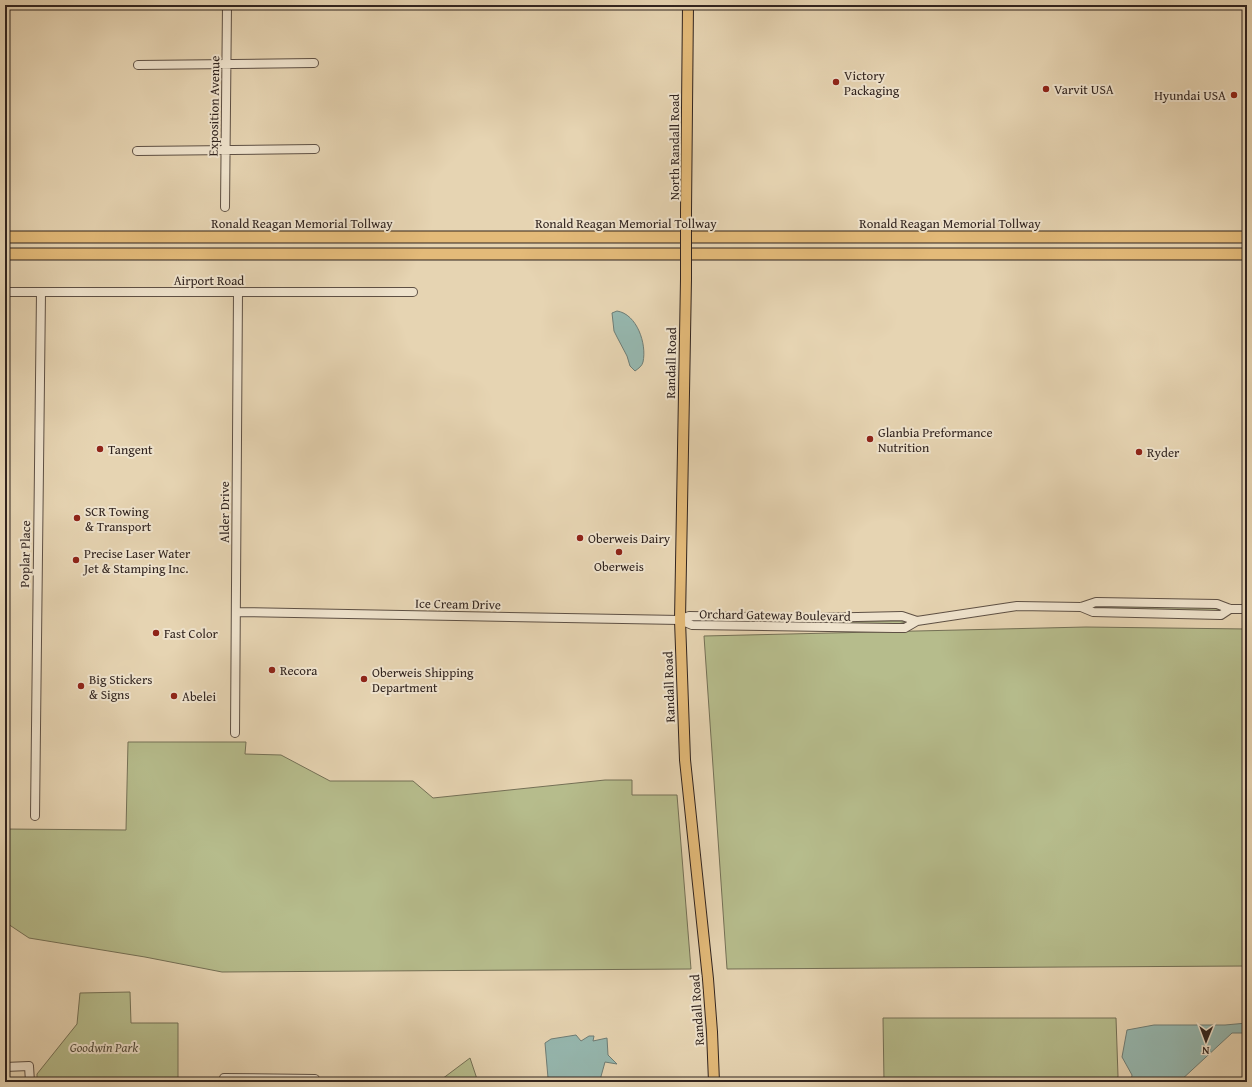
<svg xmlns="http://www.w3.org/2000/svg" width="1252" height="1087" viewBox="0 0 1252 1087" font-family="'Gentium Book Plus',serif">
<rect width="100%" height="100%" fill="#e6d4b2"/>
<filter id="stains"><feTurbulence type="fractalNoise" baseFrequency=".005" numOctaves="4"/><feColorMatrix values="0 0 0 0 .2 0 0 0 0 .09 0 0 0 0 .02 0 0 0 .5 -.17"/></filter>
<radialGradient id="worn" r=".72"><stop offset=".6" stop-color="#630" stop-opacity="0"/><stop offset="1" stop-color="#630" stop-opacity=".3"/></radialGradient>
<!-- green -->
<path fill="#b6bc8c" stroke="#747056" d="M1109,606l115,2v2l-20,1 -118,-2v-2z
M861,621h49l-16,4 -75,-2z
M1086,627l161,2v337l-520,3 -23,-333z
M128,742h118l-1,12 36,1 49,26h83l20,17 172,-18h27v15h45l14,174 -469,3 -77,-15 -116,-19 -24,-16v-93l121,1z
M130,992l1,31h47v59h-141v-8l40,-50 3,-31z
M883,1018h233l2,58 -1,6h-233z
M470,1058l8,24h-40z"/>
<!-- water -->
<path fill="#96b8b0" stroke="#6e7d76" d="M617,311c20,3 30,33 26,51 -1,4 -4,6 -8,9l-5,-5 -3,-10 -10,-19 -3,-6 -2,-18z
M1247,1023v10h-15l-53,49h-48l1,-7 -10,-18 5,-27 27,-5h71z
M576,1035l5,6 8,-5h5l-1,5 14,-3 1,17 9,9 -12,-2 -5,18 -6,2h-28l-6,-4h-12l-3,-35 6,-4z"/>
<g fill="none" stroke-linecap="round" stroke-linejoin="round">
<!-- minor casing -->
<g stroke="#5e5044" stroke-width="10">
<path id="minor" d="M138,65l176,-2
M137,151l178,-2
M225,207l2,-202
M5,292h408
M1081,607l12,5 128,3 9,-6
M236,612l444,8 9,-4 124,2 89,-2 15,5
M680,620l12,5 202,3h11l12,-7 100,-15 64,1 15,-5 121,2 13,5h17
M235,733l3,-441
M35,816l6,-524
M5,1067l24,-1 1,16
M224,1082v-4l91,1v3"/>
</g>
<!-- major casing -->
<g stroke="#31241f" stroke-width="12">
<path id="major" d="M686,211l2,-206
M686,279l-6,341 5,140 23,219 4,53 2,50"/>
</g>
<!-- highway casing -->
<g stroke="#31241f" stroke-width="13">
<path id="highway" d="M5,237h1242
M5,254h1242"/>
</g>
<!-- minor -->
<use href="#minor" stroke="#efe3cd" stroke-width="8"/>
<!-- major -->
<use href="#major" stroke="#e3ba79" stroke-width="10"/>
<!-- highway -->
<use href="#highway" stroke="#e3ba79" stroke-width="11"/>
<!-- major-bridge casing -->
<g stroke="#31241f" stroke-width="12" stroke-linecap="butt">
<path id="major-bridge" d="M686,279v-68"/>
</g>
<!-- major-bridge -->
<use href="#major-bridge" stroke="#e3ba79" stroke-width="10"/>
</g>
<!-- markers -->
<g fill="#8f2418" stroke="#efe3cd" stroke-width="1.5">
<circle cx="836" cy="82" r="4"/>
<circle cx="1046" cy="89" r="4"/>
<circle cx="1234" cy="95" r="4"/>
<circle cx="870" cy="439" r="4"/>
<circle cx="100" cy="449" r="4"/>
<circle cx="1139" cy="452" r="4"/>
<circle cx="77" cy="518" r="4"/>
<circle cx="580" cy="538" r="4"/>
<circle cx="619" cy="552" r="4"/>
<circle cx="76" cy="560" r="4"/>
<circle cx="156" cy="633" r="4"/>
<circle cx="272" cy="670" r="4"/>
<circle cx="364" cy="679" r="4"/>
<circle cx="81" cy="686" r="4"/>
<circle cx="174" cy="696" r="4"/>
</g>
<g text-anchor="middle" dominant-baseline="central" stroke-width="4" stroke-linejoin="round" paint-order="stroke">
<!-- poi labels -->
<g font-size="13" fill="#31241f" stroke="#efe3cd" text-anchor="start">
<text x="844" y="75">Victory<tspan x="844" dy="15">Packaging</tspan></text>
<text x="1054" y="89">Varvit USA</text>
<text x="1226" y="95" text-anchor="end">Hyundai USA</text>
<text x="878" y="432">Glanbia Preformance<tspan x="878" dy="15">Nutrition</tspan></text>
<text x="108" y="449">Tangent</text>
<text x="1147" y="452">Ryder</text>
<text x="85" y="511">SCR Towing<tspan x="85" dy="15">&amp; Transport</tspan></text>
<text x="588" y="538">Oberweis Dairy</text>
<text x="84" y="553">Precise Laser Water<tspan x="84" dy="15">Jet &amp; Stamping Inc.</tspan></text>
<text x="619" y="566" text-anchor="middle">Oberweis</text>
<text x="164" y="633">Fast Color</text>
<text x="280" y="670">Recora</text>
<text x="372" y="672">Oberweis Shipping<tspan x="372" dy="15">Department</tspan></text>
<text x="89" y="679">Big Stickers<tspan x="89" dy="15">&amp; Signs</tspan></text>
<text x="182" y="696">Abelei</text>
</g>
<!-- street labels -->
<g font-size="13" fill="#31241f" stroke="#efe3cd">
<text transform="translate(214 106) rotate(-89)">Exposition Avenue</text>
<text transform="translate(674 147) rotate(-90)">North Randall Road</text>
<text x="302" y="223">Ronald Reagan Memorial Tollway</text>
<text x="626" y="223">Ronald Reagan Memorial Tollway</text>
<text x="950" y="223">Ronald Reagan Memorial Tollway</text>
<text x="209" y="280">Airport Road</text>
<text transform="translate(671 363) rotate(-89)">Randall Road</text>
<text transform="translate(224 512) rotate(-90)">Alder Drive</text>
<text transform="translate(25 554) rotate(-89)">Poplar Place</text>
<text transform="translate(458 604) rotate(1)">Ice Cream Drive</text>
<text transform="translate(775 615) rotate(1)">Orchard Gateway Boulevard</text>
<text transform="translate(669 687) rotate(-92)">Randall Road</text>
<text transform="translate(697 1010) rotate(-94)">Randall Road</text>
</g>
<!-- park labels -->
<g font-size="13" font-style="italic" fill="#524a3a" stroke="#efe3cd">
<text x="104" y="1047">Goodwin Park</text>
</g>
</g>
<!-- margin -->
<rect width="1252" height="1087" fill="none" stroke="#e6d4b2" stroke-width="20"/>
<rect x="6" y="6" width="1240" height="1075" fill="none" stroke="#31241f" stroke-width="2"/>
<rect x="10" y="10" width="1232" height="1067" fill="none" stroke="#31241f"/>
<!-- north arrow -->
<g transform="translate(1206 1041) rotate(181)" stroke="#efe3cd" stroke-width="3" paint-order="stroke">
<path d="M0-3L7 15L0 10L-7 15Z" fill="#31241f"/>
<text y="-6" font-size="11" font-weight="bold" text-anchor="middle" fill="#31241f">N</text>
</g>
<rect width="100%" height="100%" filter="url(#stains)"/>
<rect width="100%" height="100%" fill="url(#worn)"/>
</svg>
